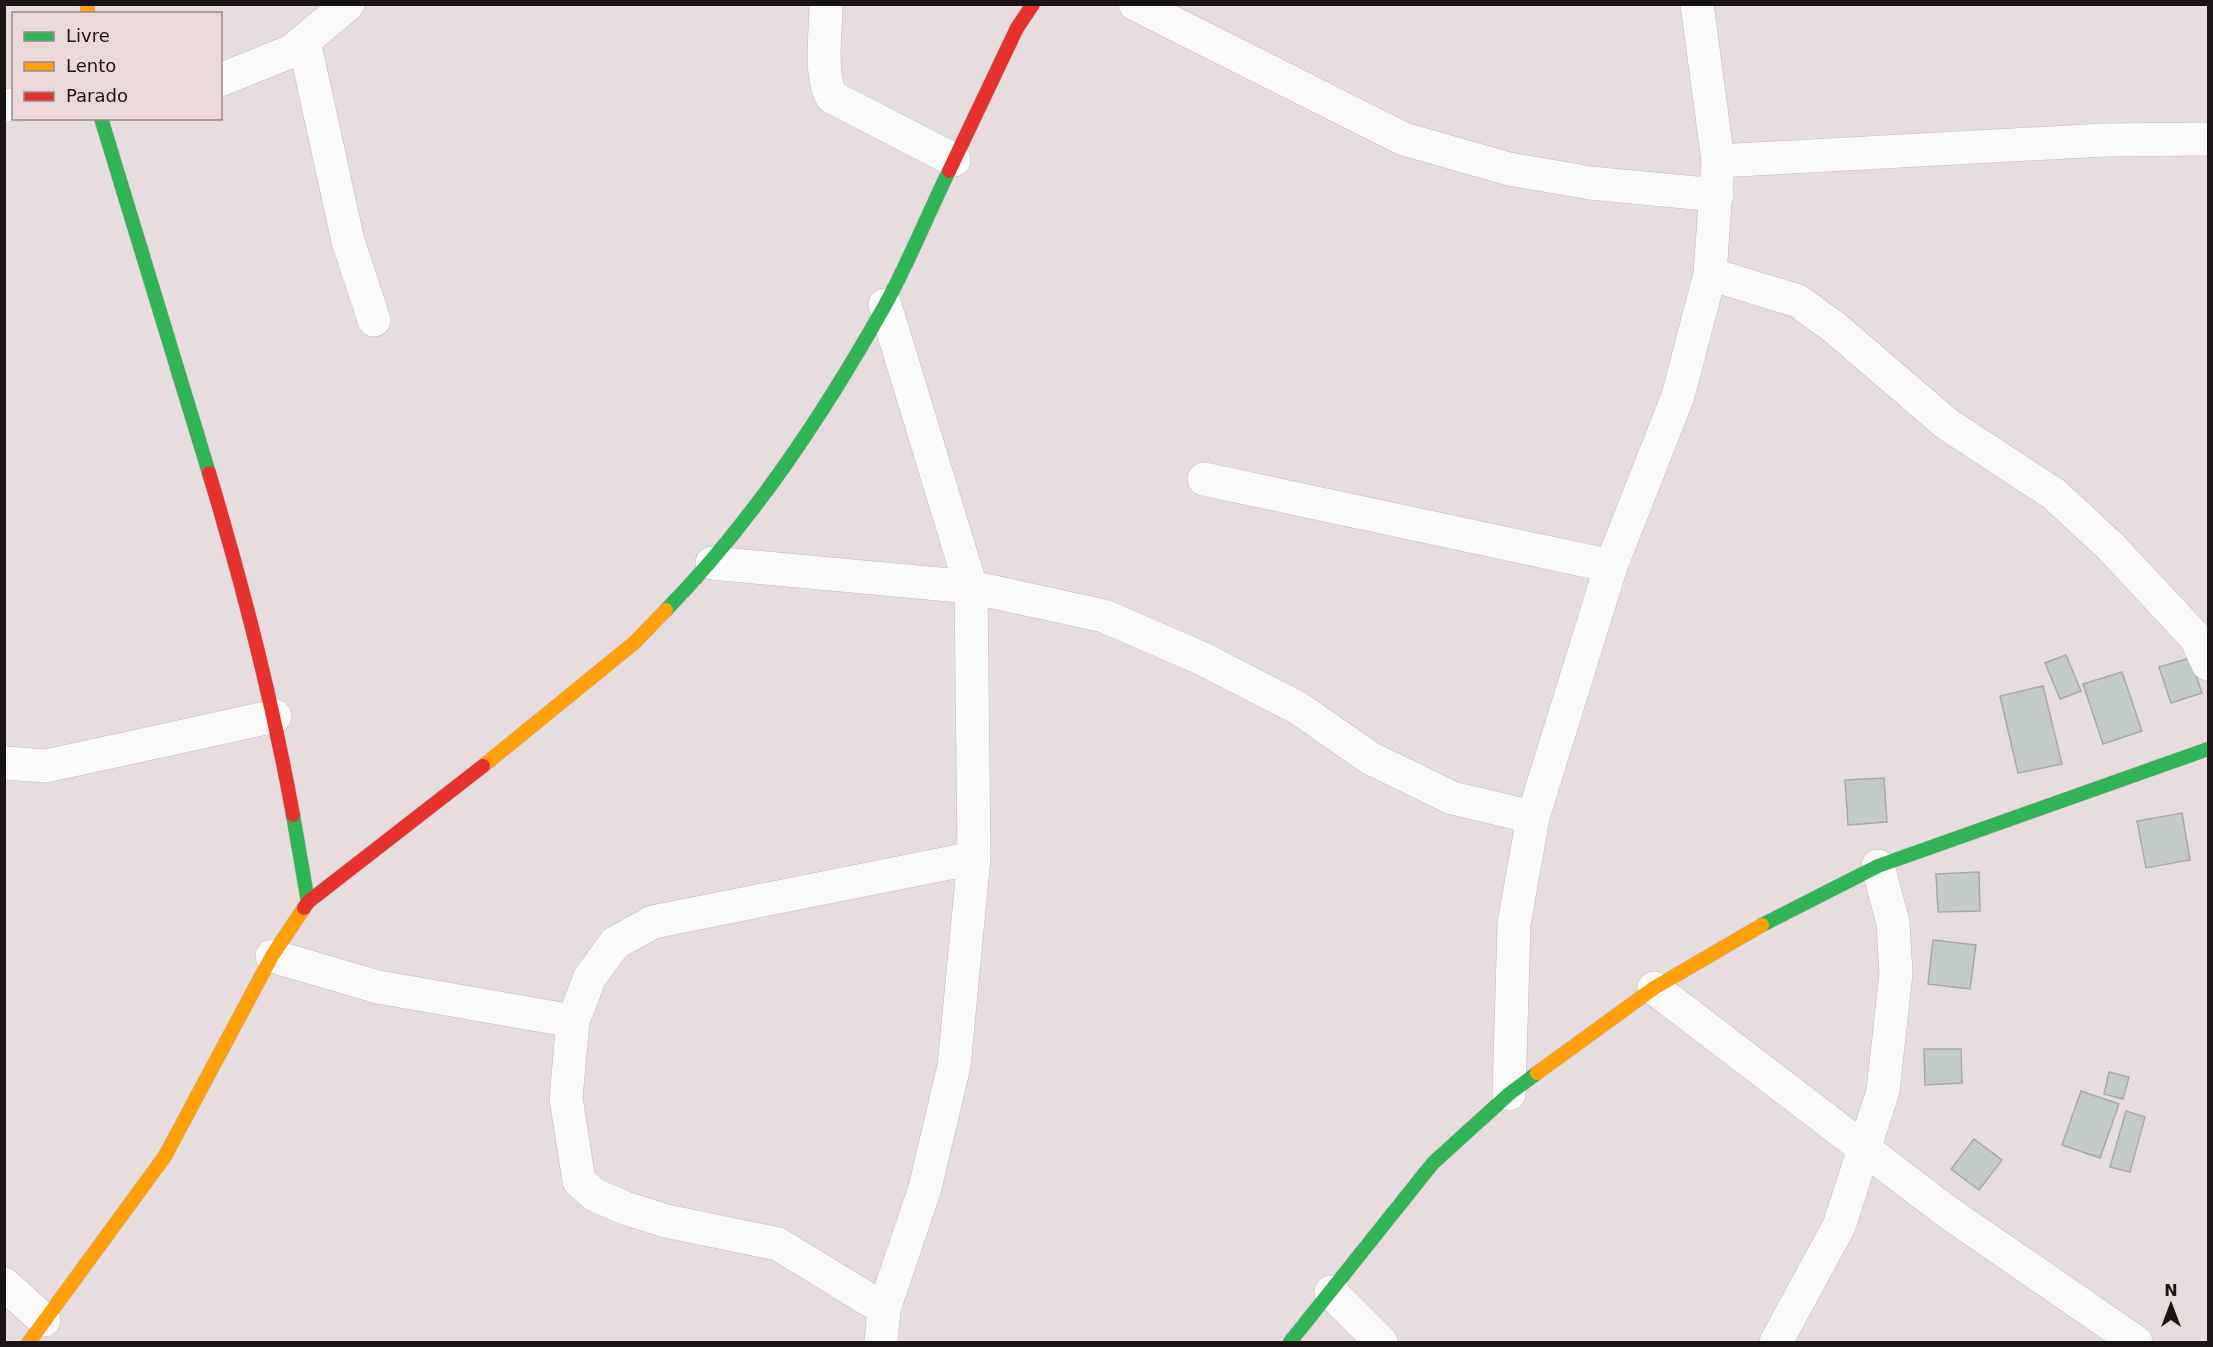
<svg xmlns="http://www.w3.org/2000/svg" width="2213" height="1347" viewBox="0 0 2213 1347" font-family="'DejaVu Sans',sans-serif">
<rect width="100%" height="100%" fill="#e7ddde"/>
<!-- building -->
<path fill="#c2cbc7" stroke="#a9a8a7" stroke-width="1.5" d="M2066,655l15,36 -21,8 -15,-36z
M2190,658l12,35 -31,10 -12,-36z
M2122,672l20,59 -39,13 -20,-60z
M2043,686l19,78 -44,9 -18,-77z
M1884,778l3,44 -39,3 -3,-45z
M2182,813l8,47 -44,8 -9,-47z
M1979,872l1,39 -42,1 -2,-38z
M1933,940l43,5 -6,44 -42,-5z
M1924,1049h37l1,34 -37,2z
M2109,1072l20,5 -6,22 -19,-5z
M2081,1091l38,13 -19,54 -38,-13z
M2126,1111l19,6 -15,55 -20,-5z
M1974,1139l28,21 -23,30 -28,-21z"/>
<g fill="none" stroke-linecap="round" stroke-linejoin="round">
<!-- street casing -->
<g stroke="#c2baba" stroke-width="34">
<path id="street" d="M826,4c0,25 -7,73 6,93l122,63
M1135,4l269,135 105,30 81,14 127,12
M304,41l44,200 26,79
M220,80l72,-29 56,-47
M4,105h10
M1718,161l386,-21 104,-1
M1710,274l88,27 37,27 112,96 107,70 57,53 85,91 12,26
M1204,479l407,87
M712,563l259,24 133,29 99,43 95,49 72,50 82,40 81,19
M4,763l42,3 229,-50
M272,956l106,31 195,34
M1654,988l292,223 190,131
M1509,1094l5,-170 19,-107 78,-251 67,-170 32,-122 8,-113 -21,-157
M4,1284l40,36
M1331,1292l50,50
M884,1309l-106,-65 -112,-23 -41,-13 -30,-13 -16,-14 -13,-83 7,-77 17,-44 25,-34 38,-21 321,-64
M881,1342l3,-33 41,-121 29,-122 20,-208 -3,-271 -86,-282
M1776,1342l63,-116 44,-135 13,-118 -3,-50 -15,-57"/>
</g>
<!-- fast casing -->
<g stroke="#c2baba" stroke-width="15">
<path id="fast" d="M101,118l108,355
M666,610c87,-89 157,-195 218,-303 24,-43 43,-91 65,-136
M293,815l15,87
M1762,925l116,-59 330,-117
M1290,1342l143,-179 76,-69 28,-21"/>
</g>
<!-- slow casing -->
<g stroke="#c2baba" stroke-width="15">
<path id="slow" d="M87,4l1,10
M483,766l151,-123 32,-33
M1537,1073l117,-85 108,-63
M29,1342l136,-186 107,-200 32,-48"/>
</g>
<!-- jam casing -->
<g stroke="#c2baba" stroke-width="15">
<path id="jam" d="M949,171l68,-143 16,-24
M209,473c34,113 63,226 84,342
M304,908l4,-6 175,-136"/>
</g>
<!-- street -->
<use href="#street" stroke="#fbfafa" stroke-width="33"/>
<!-- fast -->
<use href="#fast" stroke="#30b455" stroke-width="14"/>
<!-- slow -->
<use href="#slow" stroke="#ff9f0a" stroke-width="14"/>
<!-- jam -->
<use href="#jam" stroke="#e5322d" stroke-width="14"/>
</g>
<!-- border -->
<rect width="2213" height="1347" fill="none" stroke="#1a1414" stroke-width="12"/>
<!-- legend -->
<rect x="12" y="12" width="210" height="108" fill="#ebd9da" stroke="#978a8b" stroke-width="1.5"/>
<rect x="24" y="32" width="30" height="9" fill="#30b455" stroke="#978a8b" stroke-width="1.5"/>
<text x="66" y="42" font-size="18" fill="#1a1414">Livre</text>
<rect x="24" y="62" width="30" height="9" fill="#ff9f0a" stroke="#978a8b" stroke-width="1.5"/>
<text x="66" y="72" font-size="18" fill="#1a1414">Lento</text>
<rect x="24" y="92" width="30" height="9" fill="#e5322d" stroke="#978a8b" stroke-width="1.5"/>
<text x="66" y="102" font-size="18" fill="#1a1414">Parado</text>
<!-- north arrow -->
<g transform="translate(2171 1305)" stroke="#ebd9da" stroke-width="4.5" paint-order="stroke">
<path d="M0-4.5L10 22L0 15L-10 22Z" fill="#1a1414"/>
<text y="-9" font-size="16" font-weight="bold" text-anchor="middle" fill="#1a1414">N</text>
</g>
</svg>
